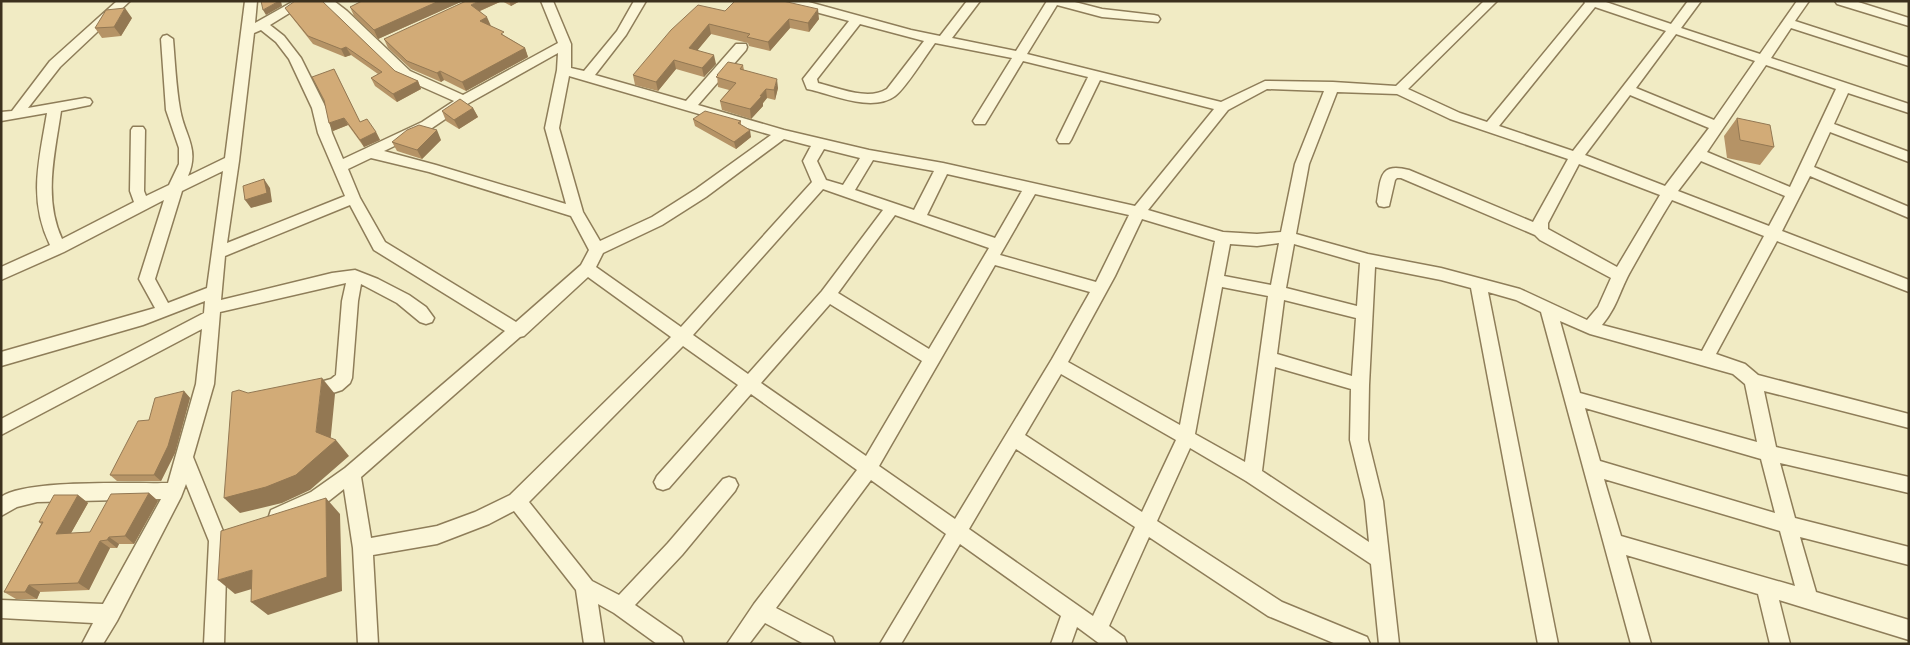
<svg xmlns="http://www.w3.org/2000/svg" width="1910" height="645" viewBox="0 0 1910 645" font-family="Merriweather,serif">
<rect width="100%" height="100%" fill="#f1ebc4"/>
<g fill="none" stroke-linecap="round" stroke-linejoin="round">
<!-- minor casing -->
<g stroke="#8e7d59" stroke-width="3">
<path id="minor" d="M117,1h13l-70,66 -32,41 57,-10 5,1 2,3 -2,3 -29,6c-6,42 -18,87 1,128l72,-37 -4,-11 1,-61 2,-3h10l2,3 -1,61 2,5 23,-11 10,-21v-16l-13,-38 -5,-71 2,-3 4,-1 6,4c2,23 3,47 7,70 4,26 20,39 8,67l37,-18 20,-157h12l-2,22 39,-22h15l-39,24 14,11 17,22 25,50 6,25 11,26 79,-37 32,-21 -54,-24 -61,-60 -19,-16h14l13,10 63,60 53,24 95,-52 -17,-42h12l18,43v24l13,3 33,-40 17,-30h12l-20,34 -31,40 91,26 50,-57h10l1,3 -1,3 -48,55 86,25 85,20 74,13 192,43 79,-97 -114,-29 -29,60 -2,3h-10l-2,-3 31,-63 -65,-16 -38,63h-10l-2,-3 39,-63 -77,-15c-9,12 -29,45 -40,53 -22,16 -59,0 -83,-6l-5,-1 -4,-10 46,-58 -63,-17 -2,-3h21l106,29 29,6 27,-35h13l-28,37 64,13 31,-50h24l31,8 52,6 4,1 2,3 -2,3 -56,-5 -45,-12 -30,49 194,48 44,-21 68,1 63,4 88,-85h13l-89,88 52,24 27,9 98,-119 -1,-2h19l68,23 17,-23h13l-20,27 79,26 37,-53h12l-14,20 114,37v8l-118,-38 -20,30 138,46v9l-61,-20 -14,31 75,28v10l-79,-30 -16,35 95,40v11l-99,-42 -28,55 127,49v12l-132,-51 -61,113 29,10 13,11 151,39v14l-145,-37 12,56 133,30v16l-129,-30 15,55 114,29v18l-109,-28 16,55 93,28v20l-130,-40 11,44h-20l-12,-50 -132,-39 25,89h-20l-90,-332 -25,-12 -28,-8 70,352h-20l-67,-356 -30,-8 -66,-13 -6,118 -1,55 15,61 16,143h-20l-8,-80 -125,-83 -56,-33 -33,73 125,81 85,35 3,7h-34l-68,-28 -119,-79 -40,89 15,11 3,7h-27l-23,-17 -6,17h-20l10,-28 -101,-72 -59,100h-21l66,-110 -75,-54 -95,128 56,29 3,7h-31l-39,-21 -16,21h-22l27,-40 103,-134 -106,-76 -82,94 -6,2 -6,-2 -3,-6 3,-6 81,-91 -55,-39 -154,156 63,79 27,14 49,-52 55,-64 6,-2 6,2 3,6 -3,6 -53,64 -47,50 46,32 3,7h-27l-43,-31 -16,-9 6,40h-20l-8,-54 -62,-79 -25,13 -52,20 -64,11 5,89h-20l-5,-96 -9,-59 -19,15 -47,20 -7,-2 -2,-6 2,-6 40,-18 34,-24 160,-137 -131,-81 -24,-45 -125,51 -4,44 111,-27 23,-3 23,9 31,16 17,12 8,11 -2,4 -6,2 -6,-2 -23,-19 -36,-19 -3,17 -6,77 -2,5 -8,7 -6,2 -28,7 -6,-2 -3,-5 3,-5 29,-8 5,-4 6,-74 4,-18 -126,29 -6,72 -21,73 34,84 -3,103h-20l5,-103 -23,-57 -5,13 -64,124 -14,23h-21l11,-21 -92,-5v-18l102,4 58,-105 -124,3 -20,5 -16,9v-19c25,-18 132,-13 167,-14l28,-99 6,-55 -201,106v-16l203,-106 1,-12 -62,24 -142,41v-14l154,-44 -16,-29 25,-79 -100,52 -63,28v-13l49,-22c-22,-46 -11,-84 -3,-132l-46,8v-9l11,-1 38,-50zM1595,7l71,24 -93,120 -74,-25zM860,24l64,17 -37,48c-19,12 -48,-1 -69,-6l-1,-4zM261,30l15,12 13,17 23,49 6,25 27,63 -118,47 12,-82 15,-128zM1676,34l79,27 -41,59 -78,-32zM558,53l-1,17 -12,58 21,76 -130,-39 -52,-14 48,-23 37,-25zM1766,65l70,24 -46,98 -83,-35zM569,76l202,59 -75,54 -44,28 -52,24 -17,-29 -24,-84zM1267,89l57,2 -29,73 -14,68 -24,2 -34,-2 -75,-22 80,-100zM1337,92l60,2 53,25 118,40 -35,63 -124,-52c-30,-8 -28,8 -32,32l2,4 5,1 5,-1 6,-26 2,-2h4l134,57 5,5 71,38 -13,29 -11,13 -67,-31 -79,-21 -73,-14 -72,-20 13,-70zM1630,95l79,33 -44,58 -80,-31zM784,139l27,7 -8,15 9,21 -131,145 -85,-60 7,-14 59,-28 44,-28zM824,149l36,9 -17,27 -17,-5 -9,-19zM371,158l58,14 142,44 18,34 -8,15 -65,57 -131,-80 -25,-44 -12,-29zM873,160l61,11 -20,39 -59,-20zM1701,161l84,35 -16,30 -91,-35zM1579,164l81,31 -43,72 -69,-38v-6zM223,171l-16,117 -39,15 -13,-24 27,-88zM947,174l75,17 -27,47 -68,-23zM823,189l60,21 -61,81 -74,83 -55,-39zM1035,194l94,21 -33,67 -96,-27zM1672,200l92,36 -62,115 -100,-26c15,-18 17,-32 27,-51 14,-25 28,-50 43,-74zM895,215l94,33 -60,101 -91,-56zM1142,219l73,22 -35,184 -112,-63 47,-86zM1279,243l-8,42 -47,-9 6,-32 27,2zM1294,244l66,19 -3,43 -71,-18zM995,265l95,27 -38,67 -97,160 -76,-53zM588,277l83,60 -161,158 -35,17 -38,14 -66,12 -10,-61 159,-140 4,-1zM1222,287l46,9 -23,166 -50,-28zM1284,300l72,18 -4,58 -75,-22zM830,304l92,57 -56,95 -105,-73zM1560,321l30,13 143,40 12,10 12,58 -177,-49zM1275,367l76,22 -1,51 15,61 4,41 -107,-71zM1061,374l115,66 -34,72 -117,-77zM1585,408l176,51 14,54 -175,-52zM1016,449l119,78 -42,89 -124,-87zM1604,479l176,52 15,55 -174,-50z
M1835,1h20l54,17v8l-72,-22z"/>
</g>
<!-- minor -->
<use href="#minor" fill="#fbf6d8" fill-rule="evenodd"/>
</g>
<!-- wall -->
<path fill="#b59366" d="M362,1h101l-85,38 -24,-23 -4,-9z
M502,1l-22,10 10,14 15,11 20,12 3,9 -62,34 -22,-11 -3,2 -30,-13 -23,-21 -4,-9z
M502,1h18l-9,5z
M285,8l110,63 23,10 3,8 -24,13 -22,-16 -4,-8 7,-4 -27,-19 -6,2 -32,-13 -23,-29z
M725,11l94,8 -10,13 -19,-4 -20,23 -21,-5 -1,-3 -37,-9 -14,16 19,14 -12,13 -28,-8 -18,22 -23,-6 -2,-10z
M132,18l-11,18 -19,2 -7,-10z
M743,65l1,5 34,18 -3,12 -8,-2 -4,5v3l-12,13 -29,-9 -2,-9 9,-11 -11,-3 -1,-12z
M334,69l26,53 16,10 4,8 -16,7 -16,-22 -15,6z
M473,108l5,9 -19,12 -13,-8 -4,-10z
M1737,118l37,29 -14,18 -33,-7 -3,-22z
M693,119l48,2v4l10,12 -15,12 -41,-23z
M441,140l-19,19 -25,-8 -5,-9z
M184,391l6,7 -15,55 -14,28h-44l-7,-6 39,-55z
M149,493l9,8 -24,43h-15l-2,4h-7l-21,42 -49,2 -3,7h-21l-12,-7 37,-68 -2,-2 39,-27 10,8 -17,30 19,-1z"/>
<!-- shaded-wall -->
<path fill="#937853" d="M279,1h2l1,5 -16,9 -3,-5z
M439,1h24l-85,38 -4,-9z
M479,1h23l-27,12 -4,-8z
M509,1h11l-9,5z
M125,8l7,10 -11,18 -7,-9z
M818,9l1,10 -10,13 -1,-9z
M487,17l4,9 -11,-5z
M789,19l1,9 -20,23 -2,-9z
M709,24l2,10 -19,23 -3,-9z
M346,47l5,8 -6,2 -4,-8z
M525,48l3,9 -62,34 -4,-9z
M714,55l2,9 -12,13 -2,-9z
M674,60l2,9 -18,22 -2,-9z
M440,71l4,9 -3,2 -4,-9z
M777,79l1,9 -3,12 -1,-10z
M418,81l3,8 -24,13 -4,-8z
M766,89l1,9 -4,5v3l-12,13 -1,-10z
M473,108l5,9 -19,12 -5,-9z
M344,118l4,7 -15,6 -4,-8z
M437,130l4,10 -19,19 -5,-9z
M750,130l1,7 -15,12 -2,-7z
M376,132l4,8 -16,7 -4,-7z
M264,179l6,9 2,14 -21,6 -6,-8z
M322,378l13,16 -5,51 6,-5 13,16 -39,34 -28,13 -42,10 -16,-15 92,-66z
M184,391l6,7 -15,55 -14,28 -7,-6z
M149,493l9,8 -24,43 -9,-8z
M78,495l10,8 -22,39 -10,-8z
M326,498l14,16 2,77 -74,24 -17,-13z
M109,537l10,7 -2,4 -10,-8z
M100,541l10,7 -21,42 -11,-7z
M252,570l17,14 -34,10 -17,-14z
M29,585l11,7 -3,7 -12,-7z"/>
<!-- building -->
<path fill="#d2ab77" stroke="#937853" d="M261,1h18l-16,9z
M295,1h27l73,70 23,10 -25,13 -22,-16 11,-6 -36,-25 -5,2 -33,-13 -23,-28z
M362,1h77l-65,29 -24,-23z
M466,1h13l-8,4 16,12 -7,4 24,11 -3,2 24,14 -63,34 -22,-11 -3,2 -30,-12 -23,-22z
M735,1h48l35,8 -10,14 -19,-4 -21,23 -21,-5 3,-3 -41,-10 -20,24 25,7 -12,13 -28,-8 -18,22 -23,-7 38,-45 27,-25 27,6z
M125,8l-11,19 -19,1 11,-18z
M728,62l15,3 -3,4 37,10 -3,11 -8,-1 -6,7h2l-12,13 -30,-8 16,-18 -20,-6 2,-2h-1z
M334,69l26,53 7,-3 9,13 -16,8 -16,-22 -15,5 -5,-23 -12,-23z
M460,99l13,9 -19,12 -12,-9z
M705,111l36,10 -3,2 12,7 -16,12 -41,-23z
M1737,118l33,7 4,22 -34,-7z
M419,125l18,5 -20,20 -25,-8 15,-12z
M264,179l3,14 -22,7 -2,-14z
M322,378l-6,54 20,8 -40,35 -30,12 -42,11 8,-106 7,-2 9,3z
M184,391l-16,55 -14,29h-44l28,-54 11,-1 6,-22z
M149,493l-24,43 -16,1 -2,3 -7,1 -22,42 -49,2 -4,7h-21l39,-70h-4l15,-27h24l-22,39 34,-2 21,-38z
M326,498l1,79 -76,25 1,-32 -34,10 3,-49z"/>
<!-- border -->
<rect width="1910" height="645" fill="none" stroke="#3c311e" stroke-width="5"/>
</svg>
